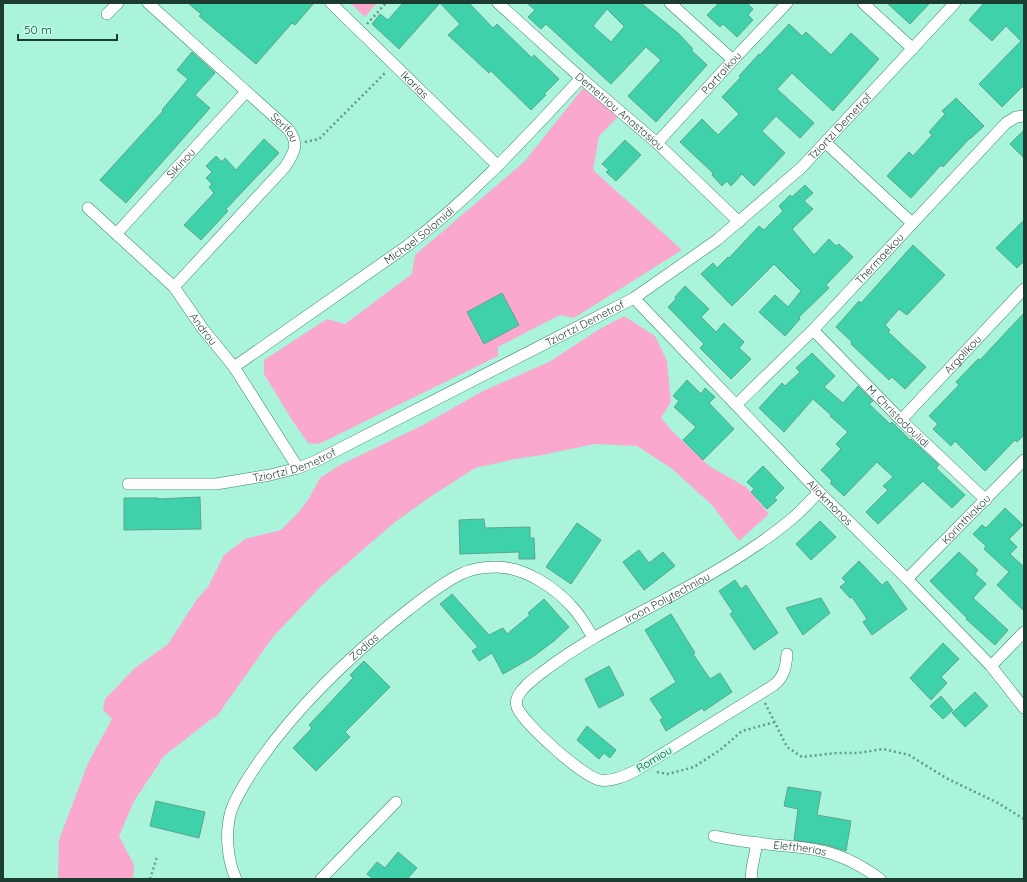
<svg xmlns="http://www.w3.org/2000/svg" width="1027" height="882" viewBox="0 0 1027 882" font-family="Quicksand,sans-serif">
<rect width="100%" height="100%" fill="#a9f4da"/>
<!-- green -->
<path fill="#fba8ce" d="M350,3h27l-12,14z
M583,88l35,29 -19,19 -6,34 89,80 -108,68 -14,-3 -62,32v9l-179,88 -11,-1 -16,-23 -28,-46v-14l63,-41 18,5 67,-50 3,-19 109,-93z
M624,316l31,20 12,25 4,41 -10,16 13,15 35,33 37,21 23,27 -30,27 -27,-36 -41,-37 -34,-22 -42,-2 -53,11 -27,4 -40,9 -45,29 -35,25 -74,64 -48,51 -56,79 -7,4 -46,36 -30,45 -15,35 15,29 -1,14h-75l1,-39 29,-77 24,-44 -9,-9 2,-11 30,-31 33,-24 29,-45 11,-12 16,-32 21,-16 36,-9 17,-17 10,-13 12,-22 20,-13 83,-40 60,-34 66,-29 49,-32z"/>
<!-- building -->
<path fill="#3fd2aa" stroke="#5ca58d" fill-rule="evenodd" d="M188,3h126l-19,22 -3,-2 -36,41 -57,-48 2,-2z
M403,3h66l24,25 4,-4 35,34 2,-3 25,24 -15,15 2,1 -15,15 -40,-39 -2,2 -41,-38 12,-11 -20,-21 -41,46 -27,-25 8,-10 8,6z
M527,3h114l38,31 14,15 -2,1 16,15 -51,57 -28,-26 33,-36 -15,-13 -35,37 -65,-60 -5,5 -13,-12 7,-7zM607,9l17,17v1l-13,15 -18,-16z
M719,3h28l6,6 -5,6 5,5 -16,17 -14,-13 -3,3 -13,-12z
M887,3h43l-20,21z
M984,3h40v82l-22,22 -23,-23 42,-43 -15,-15 -14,15 -23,-21z
M789,24l13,12 4,-4 25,23 20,-22 28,26 -46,52 -41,-38 -15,16 37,34 -14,15 -24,-22 -14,15 23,22 -31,33 -12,-12 -11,12 -4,-5 -5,5 -10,-11 1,-2 -33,-31 22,-23 16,16 21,-21 -17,-17 19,-20 -2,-1 20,-22 1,1z
M192,52l23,21 -20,22 15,13 -84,95 -26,-23 63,-69 -1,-1 26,-31 -11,-9z
M956,98l28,28 -14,13v-1l-27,29 -2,-2 -30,33 -24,-22 22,-24 4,4 19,-21 -3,-3 16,-18 -3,-3z
M1024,130v28l-14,-14z
M264,139l15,14 -53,56 2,2 -27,29 -17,-15 30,-32 -5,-6 3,-3 -6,-6 6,-6 -6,-6 10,-10 6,6 3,-4 11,12z
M625,140l16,15 -25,26 -10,-9 3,-2 -7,-6z
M805,185l8,8 -9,8 9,8 -21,20 22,26 15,-16 7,7 3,-2 14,13 -27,28 3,3 -30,29 1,2 -15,17 -26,-24 16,-17 13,12 13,-16 -27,-27 -42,42 -31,-32 12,-11 4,5 11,-11 1,1 30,-32 5,4 19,-19 -4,-5 11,-11 2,2z
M1024,220v41l-7,7 -21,-20z
M913,245l32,30 -38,40 -8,-6 -14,16 5,5 -2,2 38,35 -21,22 -13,-12 -3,3 -38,-36 1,-2 -16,-15 23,-26 2,2z
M685,286l24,23 -8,8 15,15 8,-9 20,19 -5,6 12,11 -20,20 -31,-31 4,-4 -36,-37 8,-8 -1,-2z
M502,293l17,32 -35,19 -17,-32z
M1024,313v122l-7,7 -2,-2 -30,31 -30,-30 -4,5 -18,-17 5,-5 -9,-8 30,-31 -3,-3 22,-23 2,1z
M812,353l23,23 -11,11 19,16 15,-17 15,15 -4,3 21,20 2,-2 18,18 1,-1 28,26 -3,3 29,27 -13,13 -29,-27 -45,43 -12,-12 22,-22 -5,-4 10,-9 -16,-15 -33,34 -14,-13 2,-2 -11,-11 20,-21 -5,-5 12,-12 -18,-16 1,-1 -18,-16 -29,33 -25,-24 23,-25 3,3 15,-14 -4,-4z
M687,380l14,14 4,-6 10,9 -6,6 25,26 -31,31 -20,-20 13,-13 -22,-20 5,-6 -6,-5z
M763,466l21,22 -10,10 3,2 -10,9 -16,-17 3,-3 -7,-7z
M200,497l1,32 -77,1v-32h34v1z
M1005,508l18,17 -14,14 8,8 -7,7 14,13v44l-27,-26 12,-13 -25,-23 2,-3 -13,-12 9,-9 4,3z
M484,519l1,9 45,-1v11h4l1,21h-16v-7l-59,2 -1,-34z
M820,521l16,16 -25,23 -15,-16z
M577,523l24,17 -30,44 -25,-17z
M639,550l10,13 14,-11 12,14 -31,24 -21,-28z
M959,552l19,18 -3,4 11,10 -13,14 35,32 -13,15 -29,-26 1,-1 -37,-37z
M859,561l23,24 5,-4 20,28 -35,26 -9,-13 4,-3 -15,-22 -2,1 -10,-11 6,-5 -4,-4z
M735,580l6,9 5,-4 32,48 -24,17 -24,-36 3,-2 -14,-21z
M452,594l37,41 14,-7 4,6 23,-19 -2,-2 16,-14 25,28 -15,14 -23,17 -28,16 -11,-21 -13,8 -7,-10 6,-4 -38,-43z
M821,598l9,15 -27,22 -17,-27z
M671,614l24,39 -2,1 17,25 10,-6 12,19 -28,19 -2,-3 -36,23 -6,-11 3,-2 -13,-19 26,-17 -31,-52z
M943,643l16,16 -18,18 6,6 -16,17 -21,-22z
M364,661l26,26 -45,45 5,5 -34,34 -23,-23 19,-20 -3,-3 44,-47 -3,-3z
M609,666l15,29 -25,13 -14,-29z
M975,692l13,14 -23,21 -13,-14z
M941,696l12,14 -10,9 -13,-13z
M587,726l29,24 -6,8 -6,-5 -5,6 -22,-19z
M788,787l33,5 -4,23 34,6 -5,30 -19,-6 -33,-5 4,-31 -14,-3z
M156,801l49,11 -6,26 -49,-12z
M398,852l19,16 -10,11h-34l-6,-5 10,-12 8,6z"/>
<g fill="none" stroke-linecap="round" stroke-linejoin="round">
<!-- minor casing -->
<g stroke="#3b866f" stroke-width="12">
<g id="minor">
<path id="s1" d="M148,3l140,126c12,15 6,24 -3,38l-111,120"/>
<path id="s2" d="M331,3l167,163"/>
<path id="s3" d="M498,3l83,75 76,65 82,79"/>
<path d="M670,3l63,57"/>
<path d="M863,3l50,46"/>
<path d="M107,14l11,-11"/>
<path id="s4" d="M657,143l76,-83 54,-57"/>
<path d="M826,143l86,80"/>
<path id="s5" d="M88,208l86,79 29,42 31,38 64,101"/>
<path id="s6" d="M116,234l130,-142"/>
<path id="s7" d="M634,298l185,194 88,87 84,87 33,42"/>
<path id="s8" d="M813,330l88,90 85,80"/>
<path id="s9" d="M234,367l173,-121c65,-49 119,-109 174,-168"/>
<path id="s10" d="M736,405l77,-75 193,-207 10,-6 8,-1"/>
<path id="s11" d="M901,420l123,-131"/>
<path id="s12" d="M128,484h88l54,-9 28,-7 18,-7 318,-163 83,-58 84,-72 154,-165"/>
<path id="s13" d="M907,579l117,-119"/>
<path id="s14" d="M787,654c-1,13 -3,23 -13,31l-139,86c-10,5 -23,11 -35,9 -18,-4 -76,-56 -83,-73 -1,-4 -1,-8 1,-11 6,-11 17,-18 26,-25 43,-33 91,-55 138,-81 39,-21 78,-44 112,-73 9,-8 17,-17 25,-25"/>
<path d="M991,666l33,-34"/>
<path id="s15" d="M714,836c15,3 30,6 45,7 19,3 39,3 58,7 23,4 44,15 63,29"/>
<path id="s16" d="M236,879c-9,-20 -11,-47 -5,-68 6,-17 17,-33 27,-48 41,-59 94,-109 150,-153 17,-13 34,-27 53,-36 10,-5 24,-7 35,-7 29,0 60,21 78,42 8,9 13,19 19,28"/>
<path d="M321,879l75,-77"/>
<path d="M751,879l1,-11 5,-25"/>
</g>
</g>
<!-- path -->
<path stroke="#649987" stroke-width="2.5" stroke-dasharray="2 3" stroke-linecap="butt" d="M367,24l19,-21
M305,142l14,-3 67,-67
M765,703l22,44 15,10 34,-4h22l25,-4 26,6 37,23 52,25 26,16
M657,772l11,2 26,-7 26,-17 22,-19 33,-9
M150,879l7,-22"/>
<!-- minor -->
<use href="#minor" stroke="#fff" stroke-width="11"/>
</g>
<g text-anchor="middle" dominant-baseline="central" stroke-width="4" stroke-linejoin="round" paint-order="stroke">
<!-- street labels -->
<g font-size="11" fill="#1c3b31" stroke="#c3fee8">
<text stroke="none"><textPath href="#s4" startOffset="95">Partraikou</textPath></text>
<text stroke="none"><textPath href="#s2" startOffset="117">Ikarias</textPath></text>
<text stroke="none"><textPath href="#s3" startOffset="163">Demetriou Anastasiou</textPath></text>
<text stroke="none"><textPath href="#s12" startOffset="817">Tziortzi Demetrof</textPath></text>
<text stroke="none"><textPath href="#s1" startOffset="185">Serifou</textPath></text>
<text stroke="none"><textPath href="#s6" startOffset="96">Sikinou</textPath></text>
<text stroke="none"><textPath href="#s9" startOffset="227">Michael Solomidi</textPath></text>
<text stroke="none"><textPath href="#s10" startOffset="205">Thermaekou</textPath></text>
<text stroke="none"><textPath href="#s12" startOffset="493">Tziortzi Demetrof</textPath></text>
<text stroke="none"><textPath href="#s5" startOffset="168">Androu</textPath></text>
<text stroke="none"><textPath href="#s11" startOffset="90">Argolikou</textPath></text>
<text stroke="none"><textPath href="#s8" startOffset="121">M. Christodoulidi</textPath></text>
<text stroke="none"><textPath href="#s12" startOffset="169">Tziortzi Demetrof</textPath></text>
<text stroke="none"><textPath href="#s7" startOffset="283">Aliakmonos</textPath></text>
<text stroke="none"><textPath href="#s13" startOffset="84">Korinthiakou</textPath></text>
<text stroke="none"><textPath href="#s14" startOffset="538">Iroon Polytechniou</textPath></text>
<text stroke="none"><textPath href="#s16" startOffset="282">Zodias</textPath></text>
<text transform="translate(654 759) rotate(-31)">Romiou</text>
<text stroke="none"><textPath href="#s15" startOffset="87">Eleftherias</textPath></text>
</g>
</g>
<!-- border -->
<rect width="1027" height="882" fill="none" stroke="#1c3b31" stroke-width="8"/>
<!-- scale -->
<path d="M18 34v6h99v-6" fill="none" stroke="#1c3b31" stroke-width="2"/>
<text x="24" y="34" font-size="12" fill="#1c3b31" stroke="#c3fee8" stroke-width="3" paint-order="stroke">50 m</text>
</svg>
